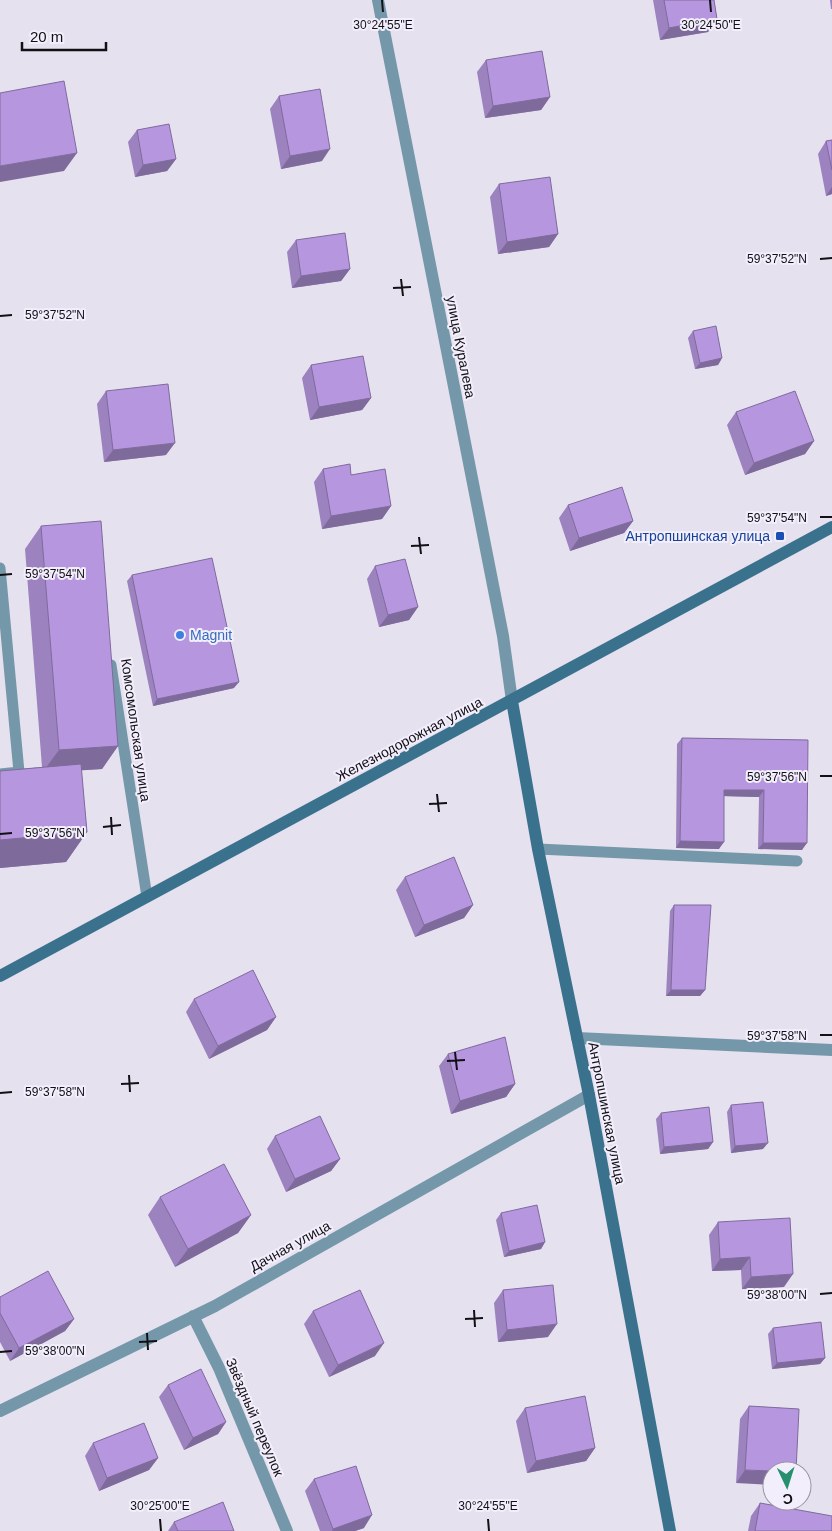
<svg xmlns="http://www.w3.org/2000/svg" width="832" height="1531" viewBox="0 0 832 1531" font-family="Arial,sans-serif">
<rect width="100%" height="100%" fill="#e6e1ef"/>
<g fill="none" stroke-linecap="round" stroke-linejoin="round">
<!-- lane -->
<path stroke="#7498aa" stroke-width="11" d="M0,568l19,204 -19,2
M111,665l36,232
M538,849l259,12"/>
<!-- street -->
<path stroke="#7498aa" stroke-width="12" d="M378,0l125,636 9,65
M577,1038l255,12
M193,1316l26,52 68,163
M0,1411l215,-105 374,-211"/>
<!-- secondary -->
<path stroke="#3a728d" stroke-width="12" d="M512,701l26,148 51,246 81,436
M0,976l832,-449"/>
</g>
<!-- wall -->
<path fill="#9d82c0" d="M653,0h61l3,19 -9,13 -48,8z
M830,0h2v9h-1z
M486,60l64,37 -9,13 -56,8 -8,-46z
M279,96l43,65 -41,8 -11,-60z
M137,130l39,29 -9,12 -32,6 -7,-35z
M832,140v54l-6,2 -8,-42 8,-13z
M499,184l59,50 -9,13 -51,7 -8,-57z
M296,240l54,29 -9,12 -49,7 -5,-36z
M693,331l29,27 -4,7 -23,4 -7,-31z
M311,365l60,33 -9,12 -52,10 -8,-42z
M106,391l60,64 -62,7 -7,-58z
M736,412l78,29 -9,13 -60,21 -18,-50z
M323,469l28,6 40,31 -9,13 -60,10 -8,-47z
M568,505l65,16 -9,12 -54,18 -11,-33z
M41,526l77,220 -16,23 -21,1 6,62 -21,30 -66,6v-97l42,-4 -17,-218z
M375,566l43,41 -9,13 -30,7 -12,-48z
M132,575l102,113 -81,18 -26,-125z
M682,738l126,2 -6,110 -44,-1 1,-52 -35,-1 -5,53 -43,-1 1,-104z
M405,877l68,28 -9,13 -49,19 -19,-47z
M674,905l31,85 -5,6h-34l4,-85z
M194,999l82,18 -9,13 -58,29 -23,-47z
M448,1054l67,30 -9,13 -55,17 -12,-48z
M731,1105l32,44 -32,4 -4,-41z
M661,1113l52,29 -5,7 -48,5 -4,-35z
M275,1136l65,23 -9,12 -45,21 -19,-43z
M160,1197l91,18 -13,18 -63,34 -27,-52z
M501,1213l44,29 -4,7 -37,8 -8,-37z
M718,1222l66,65 -42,2 -1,-19 -29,1 -3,-36z
M503,1290l45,47 -50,5 -4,-39z
M0,1297l74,22 -9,12 -55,30 -10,-19z
M313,1311l62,45 -46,21 -25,-53z
M773,1328l52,30 -5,6 -48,5 -4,-35z
M168,1385l58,37 -8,12 -34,16 -25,-53z
M749,1406l50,3 -63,74 4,-64z
M525,1408l70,40 -9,13 -59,12 -11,-52z
M93,1443l65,15 -9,12 -50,21 -14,-35z
M314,1479l50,49 -9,3h-35l-15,-40z
M760,1503l72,28h-84l3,-15z
M174,1522l60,9h-66z"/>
<!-- shaded-wall -->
<path fill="#7f6a9c" d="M717,19l-9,13 -48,8 9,-12z
M550,97l-9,13 -56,8 8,-12z
M330,149l-8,12 -41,8 9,-13z
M77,153l-13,18 -64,11v-16z
M176,159l-9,12 -32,6 8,-12z
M832,187v7l-6,2z
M558,234l-9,13 -51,7 9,-12z
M350,269l-9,12 -49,7 9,-12z
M722,358l-4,7 -23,4 5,-6z
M371,398l-9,12 -52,10 9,-13z
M814,441l-9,13 -60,21 9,-12z
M175,443l-9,12 -62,7 9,-12z
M391,506l-9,13 -60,10 9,-13z
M633,521l-9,12 -54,18 9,-13z
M418,607l-9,13 -30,7 9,-12z
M239,682l-5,6 -81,18 4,-7z
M118,746l-16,23 -60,4 17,-23z
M724,790h40l-5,7 -39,-1z
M87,832l-21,30 -66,6v-28z
M680,841l44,1 -5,7 -43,-1z
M763,843h44l-5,7 -44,-1z
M473,905l-9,13 -49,19 9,-12z
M671,990h34l-5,6h-34z
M276,1017l-9,13 -58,29 9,-13z
M515,1084l-9,13 -55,17 9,-13z
M713,1142l-5,7 -48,5 4,-7z
M768,1143l-5,6 -32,4 4,-7z
M340,1159l-9,12 -45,21 9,-13z
M251,1215l-13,18 -63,34 13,-18z
M545,1242l-4,7 -37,8 5,-6z
M750,1257l-9,13 -29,1 8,-12z
M793,1274l-9,13 -42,2 9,-12z
M74,1319l-9,12 -55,30 9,-13z
M557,1324l-9,13 -50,5 9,-12z
M384,1343l-9,13 -46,21 9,-12z
M825,1358l-5,6 -48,5 5,-6z
M226,1422l-8,12 -34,16 9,-12z
M595,1448l-9,13 -59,12 9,-12z
M158,1458l-9,12 -50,21 8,-13z
M745,1470l27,1v14l-36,-2z
M372,1515l-8,13 -9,3h-23l1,-2z"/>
<!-- building -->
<path fill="#b697df" stroke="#7f6a9c" d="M664,0h50l3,19 -48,9z
M542,51l8,46 -57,9 -7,-46z
M64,81l13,72 -77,13v-73z
M320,89l10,60 -40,7 -11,-60z
M169,124l7,35 -33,6 -6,-35z
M832,140v30l-6,-29z
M550,177l8,57 -51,8 -8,-58z
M345,233l5,36 -49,7 -5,-36z
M716,326l6,32 -22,5 -7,-32z
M363,356l8,42 -52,9 -8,-42z
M168,384l7,59 -62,7 -7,-59z
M795,391l19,50 -60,22 -18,-51z
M350,464l1,11 34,-6 6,37 -60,10 -8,-47z
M622,487l11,34 -54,17 -11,-33z
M101,521l17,225 -59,4 -18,-224z
M212,558l27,124 -82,17 -25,-124z
M405,559l13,48 -30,8 -13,-49z
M682,738l126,2 -1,103h-44l1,-53h-40v52l-44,-1z
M81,764l6,68 -87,8v-69z
M454,857l19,48 -49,20 -19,-48z
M674,905h37l-6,85h-34z
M253,970l23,47 -58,29 -24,-47z
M505,1037l10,47 -55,17 -12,-47z
M763,1102l5,41 -33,3 -4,-41z
M709,1107l4,35 -49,5 -3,-34z
M320,1116l20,43 -45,20 -20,-43z
M224,1164l27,51 -63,34 -28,-52z
M537,1205l8,37 -36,9 -8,-38z
M790,1218l3,56 -42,3 -1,-20 -30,2 -2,-37z
M48,1271l26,48 -55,29 -19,-35v-16z
M553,1285l4,39 -50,6 -4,-40z
M360,1290l24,53 -46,22 -25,-54z
M821,1322l4,36 -48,5 -4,-35z
M201,1369l25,53 -33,16 -25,-53z
M585,1396l10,52 -59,13 -11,-53z
M749,1406l50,3 -3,62h-24l-27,-1z
M144,1423l14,35 -51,20 -14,-35z
M356,1466l16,49 -39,14 -19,-50z
M223,1502l11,29h-56l-4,-9z
M760,1503l72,13v15h-77z"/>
<!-- ticks -->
<path fill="none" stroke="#121015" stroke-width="2" d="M382,0l1,12M710,0l1,12M820,259l12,-1M401,279l2,17M393,288l18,-1M0,316l12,-1M820,517h12M419,537l2,17M411,546l18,-1M0,575l12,-1M820,776h12M437,794l2,18M429,804l18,-1M111,817l1,18M103,827l18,-2M0,834l12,-1M820,1035h12M455,1052l2,18M447,1061l18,-1M129,1075l1,17M121,1084l18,-1M0,1093l12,-1M820,1294l12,-1M474,1310l1,17M465,1319l18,-1M147,1333l1,17M139,1342l18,-1M0,1352l12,-1M160,1519l1,12M488,1519l1,12"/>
<!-- markers -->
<rect fill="#1a4fb4" stroke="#f3eefc" stroke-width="2" x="775" y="531" width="10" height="10" rx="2.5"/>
<circle fill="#3f7fe0" stroke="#f3eefc" stroke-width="2" cx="180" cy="635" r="5"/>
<g text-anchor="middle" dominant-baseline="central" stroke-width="4" stroke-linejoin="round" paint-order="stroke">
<!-- street labels -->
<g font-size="14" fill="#121015" stroke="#f3eefc">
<text transform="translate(461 347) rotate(79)">улица Куралева</text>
<text transform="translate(136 730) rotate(82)">Комсомольская улица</text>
<text transform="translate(409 739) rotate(-28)">Железнодорожная улица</text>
<text transform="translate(607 1113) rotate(79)">Антропшинская улица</text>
<text transform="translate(290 1246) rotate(-29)">Дачная улица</text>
<text transform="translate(255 1417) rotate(67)">Звёздный переулок</text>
</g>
<!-- transit labels -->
<g font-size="14" fill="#164399" stroke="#f3eefc" text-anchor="end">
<text x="770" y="536">Антропшинская улица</text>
</g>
<!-- shop labels -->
<g font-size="14" fill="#366cbe" stroke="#f3eefc" text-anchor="start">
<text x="190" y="635">Magnit</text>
</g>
</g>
<g font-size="12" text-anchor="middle" fill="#121015" stroke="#f3eefc" stroke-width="4" stroke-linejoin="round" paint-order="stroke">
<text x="383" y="29">30°24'55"E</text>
<text x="711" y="29">30°24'50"E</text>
<text x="777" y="263">59°37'52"N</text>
<text x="55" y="319">59°37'52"N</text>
<text x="777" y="522">59°37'54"N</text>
<text x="55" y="578">59°37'54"N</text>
<text x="777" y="781">59°37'56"N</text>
<text x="55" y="837">59°37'56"N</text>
<text x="777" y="1040">59°37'58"N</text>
<text x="55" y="1096">59°37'58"N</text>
<text x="777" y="1299">59°38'00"N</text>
<text x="55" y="1355">59°38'00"N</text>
<text x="160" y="1510">30°25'00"E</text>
<text x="488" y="1510">30°24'55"E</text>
</g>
<!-- north arrow -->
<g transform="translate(787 1486) rotate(176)"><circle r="24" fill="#f3eefc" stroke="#9995a0"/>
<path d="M0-4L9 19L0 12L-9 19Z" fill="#24906e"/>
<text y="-8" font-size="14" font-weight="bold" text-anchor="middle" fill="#121015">С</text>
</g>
<!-- scale -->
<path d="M22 42v8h84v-8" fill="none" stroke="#121015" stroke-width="2.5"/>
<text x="30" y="42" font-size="15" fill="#121015" stroke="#f3eefc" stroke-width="4" paint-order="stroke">20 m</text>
</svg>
